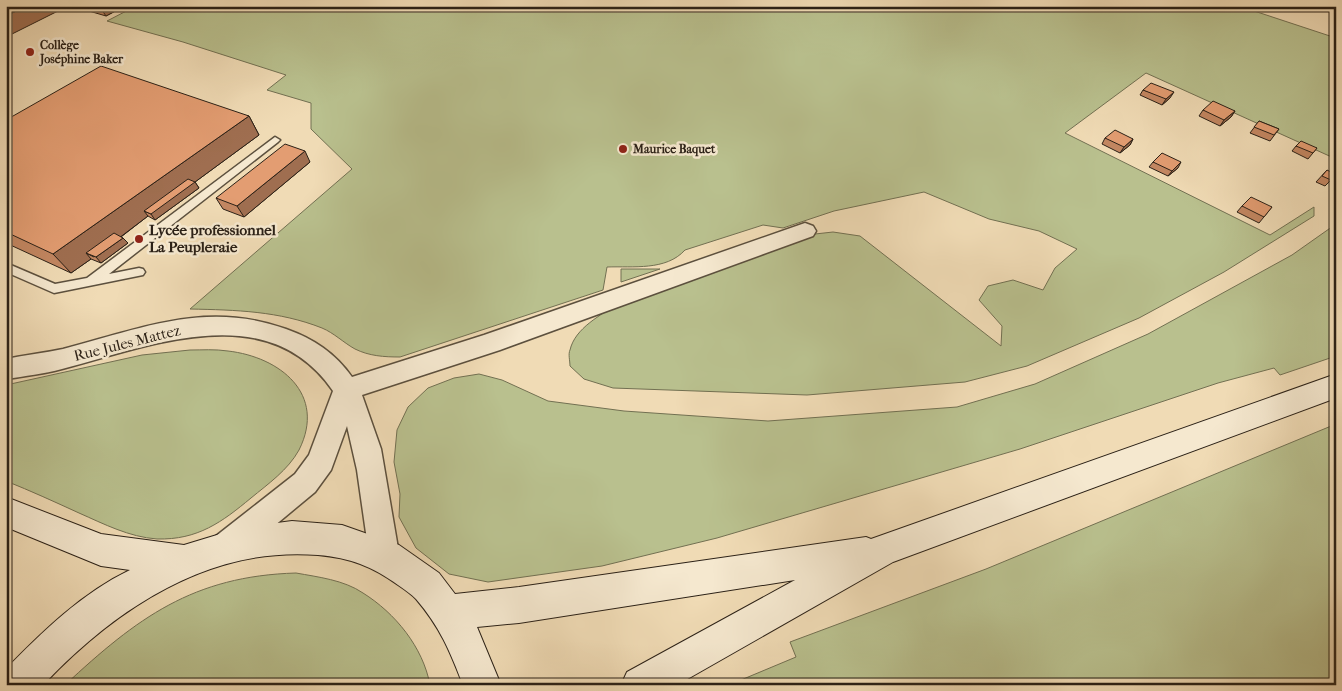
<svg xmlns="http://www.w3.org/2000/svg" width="1342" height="691" viewBox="0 0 1342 691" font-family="'IM FELL French Canon',serif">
<rect width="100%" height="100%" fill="#f0dbb5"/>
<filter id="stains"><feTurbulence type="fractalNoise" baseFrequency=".004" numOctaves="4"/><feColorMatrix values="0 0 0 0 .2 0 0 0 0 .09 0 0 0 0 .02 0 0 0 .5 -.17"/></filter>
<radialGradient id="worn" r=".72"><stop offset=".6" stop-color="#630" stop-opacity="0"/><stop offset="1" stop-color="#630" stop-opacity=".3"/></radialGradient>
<!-- green -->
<path fill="#b9c08e" stroke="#727052" d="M136,6h1103l97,32v121l-190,-86 -81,60 205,102 44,-28v9l-90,56 -85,46 -112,48 -62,16 -158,13 -194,-7 -29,-9 -14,-13c0,-5 -2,-12 0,-16 5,-22 31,-35 49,-47l187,-68 27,-3 27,4 141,110 1,-20 -23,-26 9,-14 25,-6 30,10 12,-22 22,-19 -38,-18 -50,-12 -65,-27 -90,19 -51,17 -20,-3 -78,25c-19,21 -52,16 -78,17l-4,23 -203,67c-16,0 -31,-1 -45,-8 -11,-6 -21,-16 -33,-21 -43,-17 -86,-18 -132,-19l162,-140 -41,-40v-26l-44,-13 19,-15 -103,-33 -76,-21z
M1336,224v132l-56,19 -6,-7 -56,15 -198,66 -303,89 -115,28 -114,16 -39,-8 -33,-26 -17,-31 1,-23 -6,-32 3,-32 11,-23 20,-19 26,-10 25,-4 23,6 46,21 76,10 144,10 189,-14 78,-23 113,-50 144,-79z
M621,269h39l-39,13z
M190,350c12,0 25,-1 38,1 52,6 99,43 71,99 -11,20 -31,34 -48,48 -29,24 -53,42 -94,41 -28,-2 -53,-15 -78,-26 -24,-11 -48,-22 -73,-32v-96l136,-30z
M1336,424v261h-607l67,-28 -6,-15 196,-73z
M296,573c22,4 48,7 67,20 32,20 60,54 67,92h-365c72,-67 128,-109 231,-112z"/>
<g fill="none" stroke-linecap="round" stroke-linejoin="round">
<!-- lane casing -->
<g stroke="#5c503e" stroke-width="3">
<path id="lane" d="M275,137l5,3 -2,2 -169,132 30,-6 4,1 2,3 -2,3 -89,18 -48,-21v-9l49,21 32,-6z"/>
</g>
<!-- street casing -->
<g stroke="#5c503e" stroke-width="3">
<path id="street" d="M805,223l8,3 3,5 -3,5 -313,114 -138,45 19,54 18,105 -4,10 -11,5 -11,-5 -4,-10 -12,-84 -10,-44 -16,44 -16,22 -77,64 -11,5 -11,-5 -4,-10 4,-10 79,-62 14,-19 24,-64c-65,-95 -183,-45 -271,-22 -18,5 -37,7 -56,10v-20c19,-4 38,-6 57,-10 77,-20 143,-49 223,-20 28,10 49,24 66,48l132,-42z"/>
</g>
<!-- secondary casing -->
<g stroke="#2b2117" stroke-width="2">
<path id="secondary" d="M1336,374v24l-443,164 -216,123h-56l6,-13 168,-92 -276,43 -42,4 24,58h-38c-13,-34 -23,-58 -47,-86 -5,-5 -12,-10 -18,-14 -26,-19 -48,-27 -80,-30 -109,-9 -203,54 -275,130h-37v-16c36,-37 76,-76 124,-99l-29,-4 -95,-39v-30l95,37 83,11 56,-17 52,-7 50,4 57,20 40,28 16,21 64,-7 347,-50 5,2z"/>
</g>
<!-- lane -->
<use href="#lane" fill="#f5e8cf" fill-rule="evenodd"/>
<!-- street -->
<use href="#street" fill="#f5e8cf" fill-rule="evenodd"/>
<!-- secondary -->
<use href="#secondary" fill="#f5e8cf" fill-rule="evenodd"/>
</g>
<!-- wall -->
<path fill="#c38762" stroke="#2b2117" d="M72,6h53l-19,10z
M1143,90l27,8 -8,7 -22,-10z
M1203,110l32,1 -4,6 -11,9 -21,-10z
M249,116l10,19 -64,47 4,6 -44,32 -7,-4 -27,21 2,1 5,5 -27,20 -10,-4 -20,14 -65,-30v-123z
M1259,121l20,8 -9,12 -20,-8z
M1105,138l28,1 -3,6 -10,8 -18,-9z
M1296,146l21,2 -9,11 -16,-8z
M310,162l-66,55 -21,-8 -7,-11z
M1153,162l25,6 -10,8 -19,-9z
M1327,170l4,10 -6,6 -9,-4z
M1242,206l30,1 -13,16 -22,-11z"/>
<!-- shaded-wall -->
<path fill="#9f6e50" stroke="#2b2117" d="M27,6h41l-62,31v-21z
M99,6h26l-19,10z
M1174,92l-4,6 -8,7 4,-6z
M1235,111l-4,6 -11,9 4,-6z
M249,116l10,19 -64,47 4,6 -44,32 -4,-6 -7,-3 4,5 -54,41 -8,-4 5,6 -20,14 -18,-19z
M1133,139l-3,6 -10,8 4,-6z
M305,151l5,11 -66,55 -7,-11z
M1181,162l-3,6 -10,8 4,-5z
M123,238l5,5 -27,20 -5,-6z"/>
<!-- building -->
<path fill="#e39d72" stroke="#2b2117" d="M6,6h21l-21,10z
M101,66l148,50 -196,138 -47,-22v-112z
M1151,83l23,9 -8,7 -23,-9z
M1213,101l22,10 -11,9 -21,-10z
M1259,121l20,8 -5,6 -20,-8z
M1115,130l18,9 -9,8 -19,-9z
M1301,141l16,7 -4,5 -17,-7z
M285,144l20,7 -68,55 -21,-8z
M1162,153l19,9 -9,9 -19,-9z
M1327,170l8,4 -4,6 -9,-4z
M188,179l7,3 -44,32 -7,-3z
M1251,197l21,10 -8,10 -22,-11z
M114,233l9,5 -27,19 -10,-4z"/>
<!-- markers -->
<g fill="#8f2418" stroke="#f5e8cf" stroke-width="2">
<circle cx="30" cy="52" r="5"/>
<circle cx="623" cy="149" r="5"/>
<circle cx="139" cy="239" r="5"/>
</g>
<g text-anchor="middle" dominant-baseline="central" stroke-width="5" stroke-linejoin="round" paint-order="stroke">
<!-- far-poi labels -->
<g font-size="12" font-weight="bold" fill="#2b2117" stroke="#f5e8cf" text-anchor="start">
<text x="40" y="45">Collège<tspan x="40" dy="14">Joséphine Baker</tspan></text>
<text x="633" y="149">Maurice Baquet</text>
</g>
<!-- poi labels -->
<g font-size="15" font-weight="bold" fill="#2b2117" stroke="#f5e8cf" text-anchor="start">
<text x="149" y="230">Lycée professionnel<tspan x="149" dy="17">La Peupleraie</tspan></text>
</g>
<!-- street labels -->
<g font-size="15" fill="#2b2117" stroke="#f5e8cf">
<text transform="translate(127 343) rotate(-14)">Rue Jules Mattez</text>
</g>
</g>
<!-- margin -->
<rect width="1342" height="691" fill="none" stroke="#f0dbb5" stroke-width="25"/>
<rect x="8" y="8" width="1327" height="676" fill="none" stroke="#2b2117" stroke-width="2.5"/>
<rect x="12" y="12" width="1317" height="666" fill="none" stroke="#2b2117"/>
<rect width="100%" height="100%" filter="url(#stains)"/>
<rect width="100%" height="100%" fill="url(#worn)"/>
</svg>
